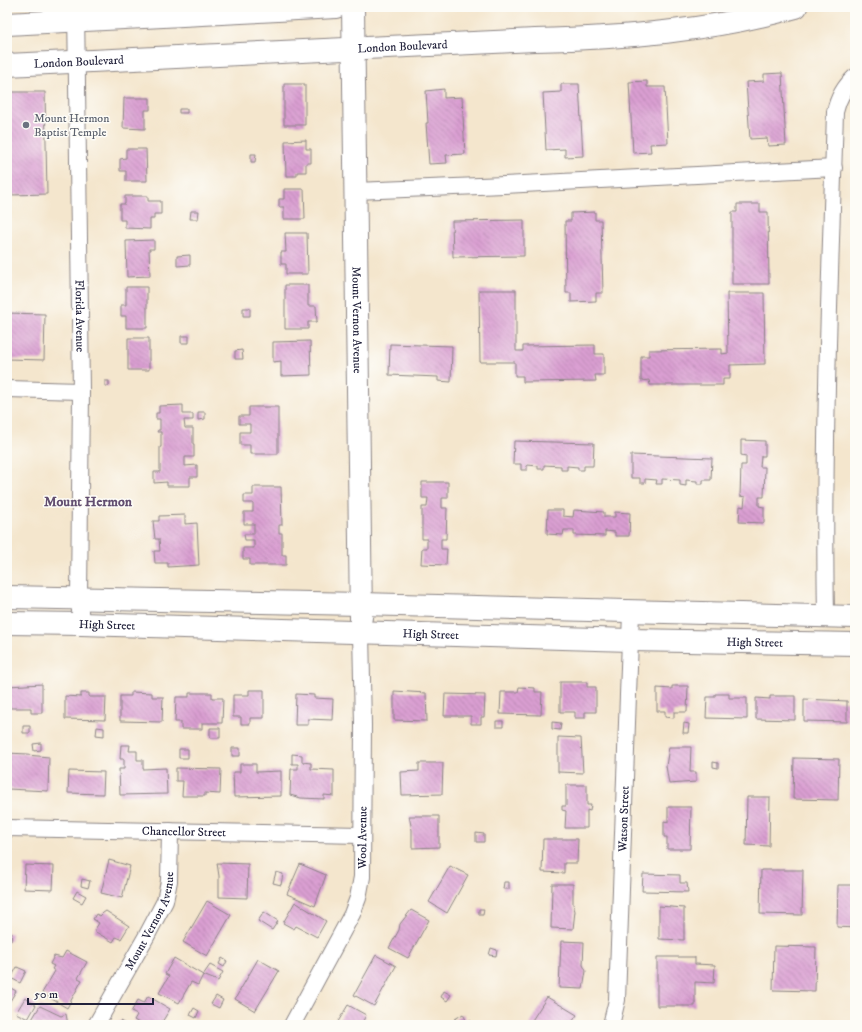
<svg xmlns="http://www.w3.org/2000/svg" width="862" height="1032" viewBox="0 0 862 1032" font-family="'IM FELL DW Pica',serif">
<defs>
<pattern id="building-back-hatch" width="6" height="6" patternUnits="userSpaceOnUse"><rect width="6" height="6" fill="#da9fd2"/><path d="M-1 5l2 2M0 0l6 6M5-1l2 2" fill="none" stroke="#b081ac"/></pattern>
</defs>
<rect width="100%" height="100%" fill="#fdfcf7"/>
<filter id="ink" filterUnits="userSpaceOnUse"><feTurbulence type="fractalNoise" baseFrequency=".025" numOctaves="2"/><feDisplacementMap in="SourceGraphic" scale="8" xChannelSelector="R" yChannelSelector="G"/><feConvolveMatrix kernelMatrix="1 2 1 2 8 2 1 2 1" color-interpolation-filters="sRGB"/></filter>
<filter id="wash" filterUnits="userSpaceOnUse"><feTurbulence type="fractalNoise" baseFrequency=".012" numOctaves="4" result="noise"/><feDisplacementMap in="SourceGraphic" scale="16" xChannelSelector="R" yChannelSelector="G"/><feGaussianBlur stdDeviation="0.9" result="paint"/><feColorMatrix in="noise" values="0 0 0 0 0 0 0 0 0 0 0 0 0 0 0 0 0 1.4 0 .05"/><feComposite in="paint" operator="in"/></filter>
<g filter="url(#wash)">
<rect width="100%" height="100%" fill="#f4e6cd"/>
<g id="blocks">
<!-- building -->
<path fill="url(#building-back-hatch)" d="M782,73l4,72 -18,1 -1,-8 -17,1 -4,-57 18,-1v-7z
M647,81v6h18l3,56 -18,1 1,8 -18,1 -4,-71z
M284,84h21v41h-21z
M561,84h18l4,72 -18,1v-8l-19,1 -3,-57 18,-1z
M444,89v9l18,-1 3,57 -19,1 1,8 -18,1 -3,-41h2l-2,-32z
M7,92h38l2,102 -36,1v-38h-4z
M124,98h26v12h-5v19l-22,-1z
M179,109h8v4h-8z
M306,140v9h5v14h-5v9h-9v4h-11l-1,-35z
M126,149h20l1,32h-21v-10h-6v-12l6,-1z
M251,154h5l-1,8h-4z
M284,189h20l1,30h-21v-12h-5v-8h5z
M125,196h23v5h13v13h-7v5h-4v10l-25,-1v-8h-5v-16h5z
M737,204h23v8h8l1,72h-37v-72h5z
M191,211h8l-1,8h-8z
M595,212v8h6l2,73h-7v8l-25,1v-9h-5l-1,-72h6v-8z
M524,220v36l-71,1 -1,-36z
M285,233h22l1,41h-22v-10h-5v-12h5z
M154,240v9h-5l1,27 -23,1 -1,-36z
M190,255v10l-13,1v-10z
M285,285h23v21h8l1,16h-9v7h-23z
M126,287h21v41h-21v-12h-5v-11h5z
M479,290h37v61h7v-5l72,-1v9h9v21h-9l1,6 -73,1v-6h-8v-14h-35z
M727,293h37l1,71 -35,1v14h-7v6h-73l-1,-5 -8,1v-25h8v-6l73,-1v5l6,-1z
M243,308h7v8h-7z
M7,313l38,1 -1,46 -37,-1z
M181,336h8v7h-8z
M128,338h21v32h-21z
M310,341l1,34 -30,1v-15l-8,1v-20z
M390,344l62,2 -1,36 -13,-1v-4l-49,-2z
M242,350l1,9h-8v-8z
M105,381h4v5h-4z
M183,405v9h10v6h-9l1,8h8v16h1v13h-9v9l12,-1v12h-7v9h-23v-4l-13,1v-11h6v-25h1v-15h-4l1,-2h2v-11h-4v-6h3v-7z
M249,407h29v47h-28v-9h-10v-13h10v-8h-11v-8h10z
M198,412h7v7l-7,1z
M741,440l24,1v15h-4l-1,11h5l-1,30h-5v9l5,1v16l-25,-1 1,-16 4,1 1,-10 -5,-1 1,-31h5v-9l-5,-1z
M514,441l80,2 -1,23h-9v4h-6v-3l-11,-1v4h-6v-4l-17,-1v4h-6v-3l-11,-1v5h-6v-6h-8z
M631,455l81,3 -1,22h-8v4h-6v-3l-11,-1v6l-6,-1v-5l-18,-1v5h-6l1,-4 -12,-1v4h-5v-5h-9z
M422,482h26v16h-6v10h5l-1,31h-5v10h6l-1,16 -25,-1 1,-16h5v-9h-5v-32h5l1,-9h-6z
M253,487h28l1,38h-3v8h3v22h4v10h-36v-6h-7v-11h11v-8h-9l-1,-6h10v-10h-10v-12h9v-9h-9v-8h9z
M548,510h15v6l10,1 1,-7 30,2v5h11v-5l15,1 -1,23h-14v-4l-10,-1v5l-31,-1v-5h-10l-1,5 -16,-1z
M185,515v9l12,-1 2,42 -31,2v-4h-13l-1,-12h6l-1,-12h-4l-2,-18h6v-5z
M560,682h27v5h9v25h-11v6h-10v-6h-15z
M42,684v29h-11v-5h-23v-22z
M672,686h16l-1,26h-13v6l-9,-1v-6h-8v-23l15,1z
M519,687l16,1v4h7l-1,23 -41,-1 1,-22h17z
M249,690h15v28h-14v6h-9v-7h-8v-22h16z
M394,691l32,2 1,28 -33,-1z
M131,692l21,1v4h11l-1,25 -42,-1v-25h11z
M81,693h8v4h17l-1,23 -40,-1v-23l16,1z
M189,693h23v5h11l-1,25h-20v6h-21v-7h-6l1,-25h13z
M296,694l18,1v3l19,1 -1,21 -24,-1v6h-13z
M445,694l40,1 -1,22h-3v7h-10v-8h-27z
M715,694h14v4h18v21l-41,-1 1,-21h8z
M770,696h25v24l-39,-1v-21l14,1z
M804,699l43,2v21l-43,-1z
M496,721h7v6h-7z
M552,722l9,1 -1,7 -8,-1z
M684,723l5,1 -1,9h-5z
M23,726h7v7h-7z
M97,727l7,1v8l-8,-1z
M210,728h10v10h-10z
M558,737l23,1 2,35 -25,-1z
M41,743v7l-7,1 -1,-7z
M121,745h9l-1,6h8v9h6v9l23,-1 1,26 -47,1 -1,-26h5v-10h-4z
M669,747h22l-1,25h6v10l-27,2 -3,-18z
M232,748h8v8h-8z
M179,749h9v9h-9z
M7,753l21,1 -1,1 22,2 -1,34 -40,-2z
M292,754l10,1v7l9,1v6l23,1v26l-10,-1v4l-23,-1 -11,-3 1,-26h7v-5h-6z
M794,758l45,1 -1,41 -45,-1z
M713,762l5,1v5l-5,-1z
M419,763h24l-1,31 -40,1 -1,-23 18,-1z
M240,764h16v8l25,-1v25l-47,1 -1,-25h7z
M176,768l45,1 -1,25 -15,-1v3h-23l1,-15h-7z
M69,771l35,1 -1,22 -35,-1z
M566,785h21v20h4l-1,6 -3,-1v18h-22l1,-17 -4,-1v-4h4z
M747,797h23l-1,49 -23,-1z
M668,807h23l-1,42h-23v-12h-3v-16l4,1z
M409,816h30v31l-27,1v-18z
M476,833l8,1v8h-8z
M543,839h35l-1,24h-13v10l-22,-1z
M109,860l21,6 -8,32 -21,-5z
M217,863l31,1 -1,34 -28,-1v-21z
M300,864l26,11 -11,31 -28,-12z
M25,865l29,1 -1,24 -29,-1z
M450,866l18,9 -21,38 -18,-11z
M761,870h42l-1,45 -42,-1z
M276,872l7,2 -2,11 -8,-2z
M643,874l37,1v8h7l1,9 -46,-1z
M82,879l8,2 -2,7 -7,-2z
M504,882h5v7h-6z
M552,884h21v20l2,7 -2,18 -22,-1z
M838,885h17v43l-18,-1z
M77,891l9,5 -4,7 -9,-5z
M207,901l24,14 -24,41 -24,-14z
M295,902l31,19 -9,16 -21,-11 -2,3 -11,-6z
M659,906l25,2v32l-25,-1z
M479,909h5l-1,6h-4z
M411,910l18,10 -21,38 -19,-10 10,-18 1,-6z
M106,911l23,15 -8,13 -5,-2 -3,5 -19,-11 5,-8 -6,-4 3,-5 4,2 3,-3z
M264,912l14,9 -6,9 -14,-9z
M7,933h5l-1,8 -4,-1z
M561,941l23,1 -1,23 3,6 -3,18 -24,-1z
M774,946l42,1 -1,44 -42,-1z
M491,948l6,2 -1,6 -7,-1z
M66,951l21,11 -9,16 4,2 -15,28 -25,-15 13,-22 -3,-2 2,-3 -4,-2 4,-8 8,2z
M376,955l20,11 -22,40 -20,-11z
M657,957h38v7l20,1 -1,18 -19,-1v24h-38z
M174,958l29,17 -5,10 -7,-3 -12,21 -20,-10 10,-17 -4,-2z
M222,958l5,3 -3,6 -5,-3z
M258,959l21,12 -24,40 -20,-12z
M210,965l13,7 -5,9 -15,-6z
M17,967l9,4 -6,12 -9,-5z
M9,987l7,4 -6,10 -3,-2v-9z
M444,991l7,4 -4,6 -6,-4z
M148,996l22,13 -8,13 3,3h-23l-8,-5 3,-5 -6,-3 7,-12 6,3z
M216,996l7,4 -4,8 -8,-4z
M547,997l30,18 -7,10h-41z
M25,998l11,7 -8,14 -12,-6z
M348,1005l18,10 -5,10h-25z
M40,1006l21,10 5,-2 2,11h-32l-5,-4z
M194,1008l5,3 -3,7 -6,-3z
M463,1014l4,8 3,-2 3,5h-15l-3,-6z
M120,1021l7,4h-10z"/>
</g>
</g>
<g filter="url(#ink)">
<use href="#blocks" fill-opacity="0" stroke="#8b8484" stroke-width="1"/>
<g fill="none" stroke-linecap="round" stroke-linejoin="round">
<!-- street casing -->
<g stroke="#8b8484" stroke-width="18">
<g id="street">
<path id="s1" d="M76,7l5,384 -2,207 2,26"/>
<path d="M355,191l149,-6 330,-17"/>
<path d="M7,389l74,2"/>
<path d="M826,616c-3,-168 4,-336 9,-504 3,-14 9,-25 20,-35"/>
<path id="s2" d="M7,828l355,7"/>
<path id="s3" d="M96,1025l50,-88 19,-36 4,-20 1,-50"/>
<path id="s4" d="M292,1025l60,-111 6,-16 4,-21 1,-152 -2,-92"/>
<path id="s5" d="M611,1025l6,-25 14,-388"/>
</g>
</g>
<!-- secondary casing -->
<g stroke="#8b8484" stroke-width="24">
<g id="secondary">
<path id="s6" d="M353,7l8,611"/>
<path d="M7,597l354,7 494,13"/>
<path id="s7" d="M7,623l74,1 549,16 225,4"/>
</g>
</g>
<!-- primary casing -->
<g stroke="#8b8484" stroke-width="24">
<g id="primary">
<path d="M7,24l329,-17"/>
<path id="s8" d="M7,65l528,-25c88,-2 176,-9 261,-33"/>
</g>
</g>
<!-- street -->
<use href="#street" stroke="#fff" stroke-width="16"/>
<!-- secondary -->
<use href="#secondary" stroke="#fff" stroke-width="22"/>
<!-- primary -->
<use href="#primary" stroke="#fff" stroke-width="22"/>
</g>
</g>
<!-- markers -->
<circle fill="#6b7280" stroke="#fdfcf7" stroke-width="1.5" cx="26" cy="125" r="4"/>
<g text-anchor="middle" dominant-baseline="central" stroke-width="3" stroke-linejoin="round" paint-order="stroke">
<!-- street labels -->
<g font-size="12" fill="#22223b" stroke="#fdfcf7">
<text stroke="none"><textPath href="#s8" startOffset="396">London Boulevard</textPath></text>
<text stroke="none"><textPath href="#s8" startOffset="72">London Boulevard</textPath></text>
<text stroke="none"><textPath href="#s1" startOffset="309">Florida Avenue</textPath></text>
<text stroke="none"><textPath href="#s6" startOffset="313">Mount Vernon Avenue</textPath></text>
<text stroke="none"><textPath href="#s7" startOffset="100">High Street</textPath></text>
<text stroke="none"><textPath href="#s7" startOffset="424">High Street</textPath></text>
<text stroke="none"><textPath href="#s7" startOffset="748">High Street</textPath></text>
<text stroke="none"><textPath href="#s5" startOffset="207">Watson Street</textPath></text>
<text stroke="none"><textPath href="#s2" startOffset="177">Chancellor Street</textPath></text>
<text stroke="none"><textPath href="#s4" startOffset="204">Wool Avenue</textPath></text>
<text stroke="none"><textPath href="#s3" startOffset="118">Mount Vernon Avenue</textPath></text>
</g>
<!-- worship labels -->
<g font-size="12" fill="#5b616d" stroke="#fdfcf7" text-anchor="start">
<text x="34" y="118">Mount Hermon<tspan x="34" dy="14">Baptist Temple</tspan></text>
</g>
<!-- quarter labels -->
<g font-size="14" font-weight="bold" fill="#624e70" stroke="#fdfcf7">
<text x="88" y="502">Mount Hermon</text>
</g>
</g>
<!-- margin -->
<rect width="862" height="1032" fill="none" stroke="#fdfcf7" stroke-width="24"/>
<!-- scale -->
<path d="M28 998v6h125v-6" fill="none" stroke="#22223b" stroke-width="2"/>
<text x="34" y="998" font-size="12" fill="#22223b" stroke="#fdfcf7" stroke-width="3" paint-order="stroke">50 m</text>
</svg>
